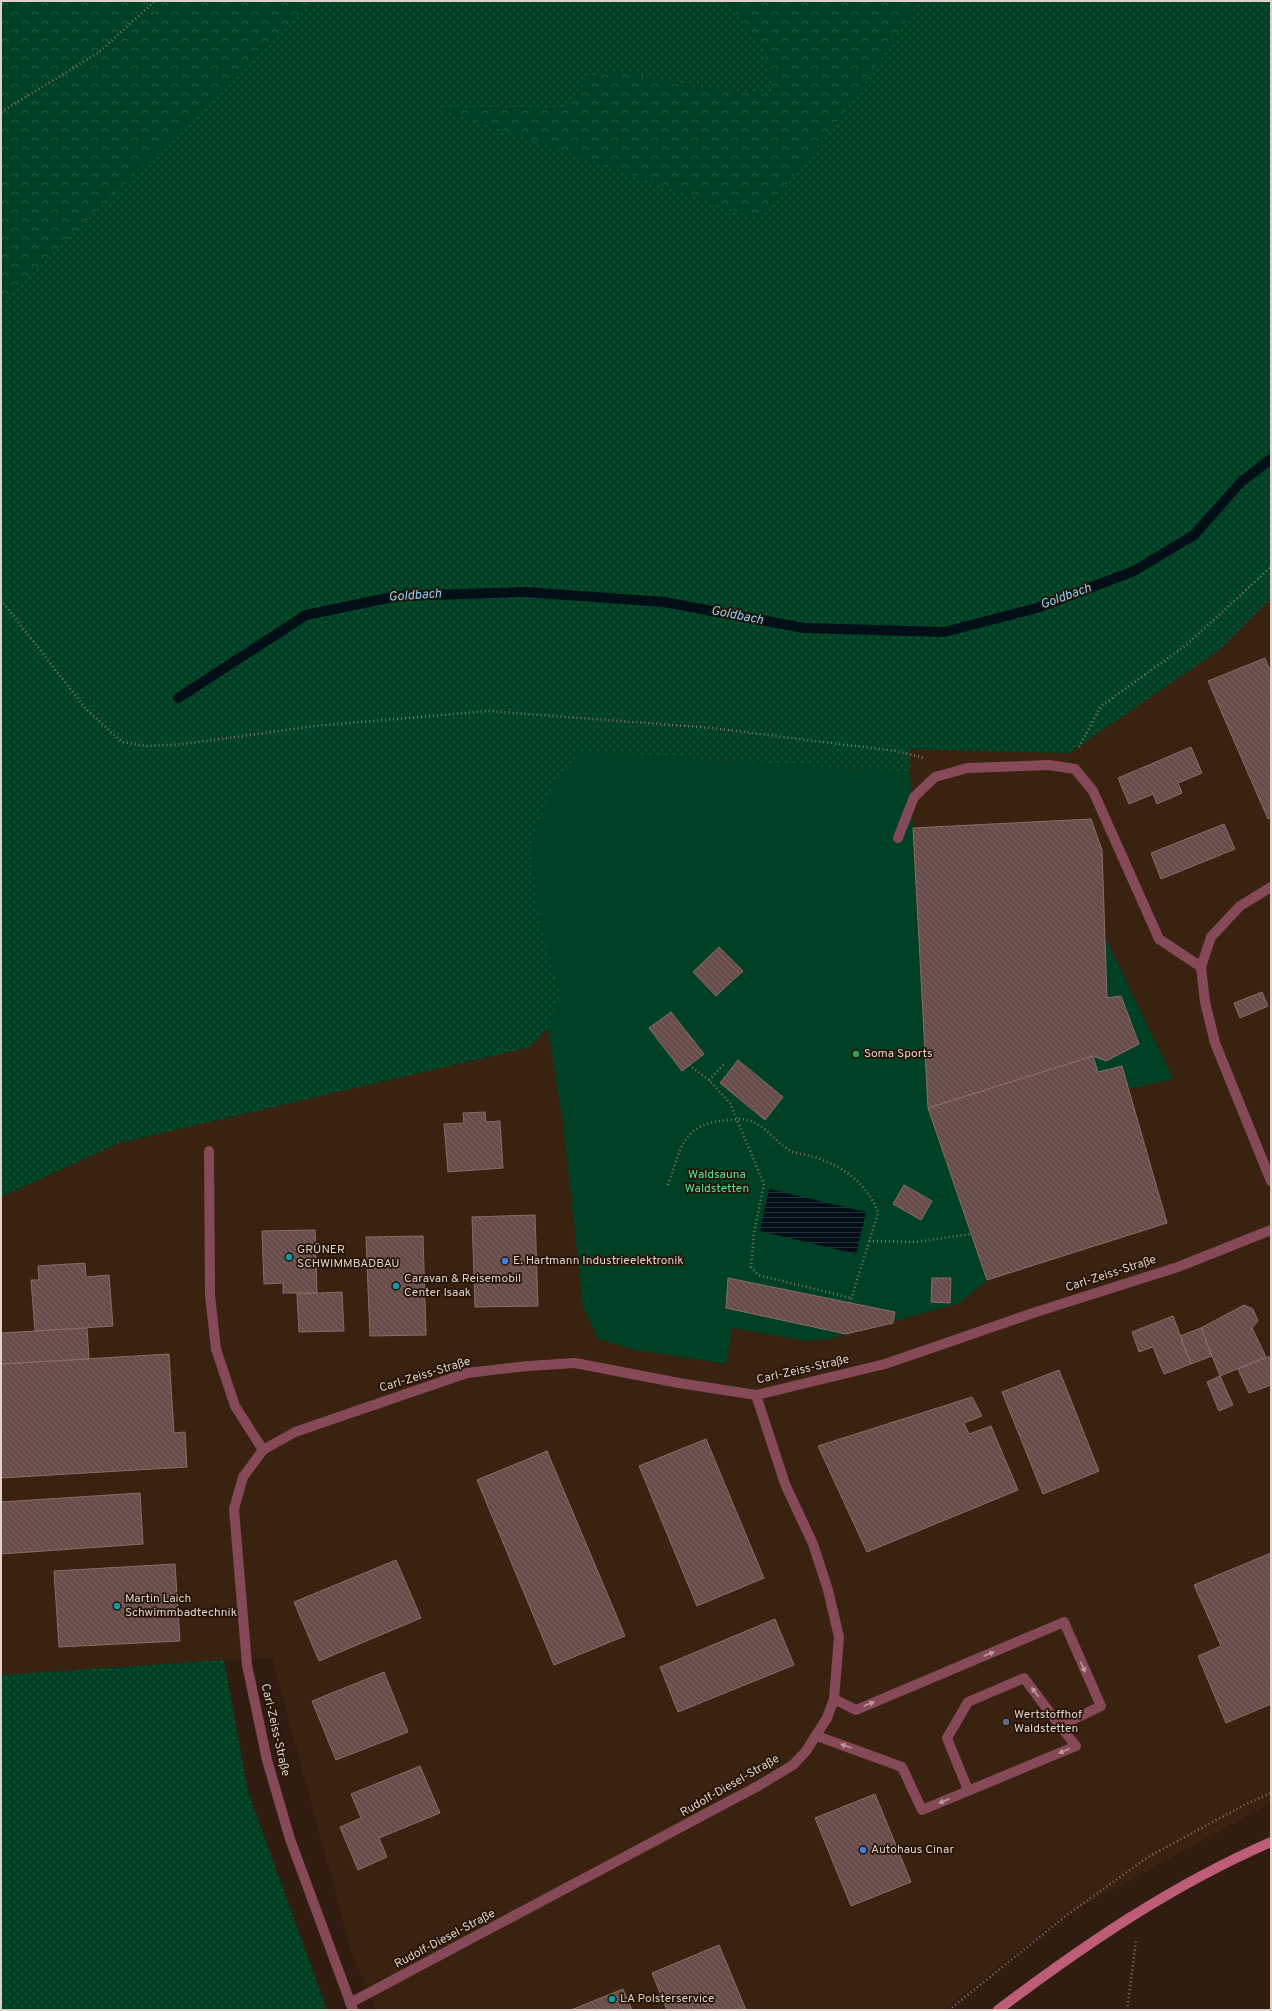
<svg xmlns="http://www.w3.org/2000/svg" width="1272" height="2011" viewBox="0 0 1272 2011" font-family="Overpass,sans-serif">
<defs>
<pattern id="grass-dots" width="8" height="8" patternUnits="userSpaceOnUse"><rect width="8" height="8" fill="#004024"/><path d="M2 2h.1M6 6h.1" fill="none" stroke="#255b42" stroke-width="1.8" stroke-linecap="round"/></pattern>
<pattern id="forest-crowns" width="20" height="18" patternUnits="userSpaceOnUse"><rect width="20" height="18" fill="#004024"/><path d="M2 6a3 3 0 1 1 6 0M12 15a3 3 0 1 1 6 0" fill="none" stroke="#255b42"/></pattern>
<pattern id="water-rules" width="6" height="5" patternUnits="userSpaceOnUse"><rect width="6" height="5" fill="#030f17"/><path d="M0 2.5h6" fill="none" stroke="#273137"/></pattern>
<pattern id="building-back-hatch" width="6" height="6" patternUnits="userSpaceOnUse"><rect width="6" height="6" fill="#674c49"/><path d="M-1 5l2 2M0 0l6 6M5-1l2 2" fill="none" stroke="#7c6562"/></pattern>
</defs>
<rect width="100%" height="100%" fill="#301d0f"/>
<!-- built -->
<path fill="#3a2210" d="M1271,598v1205l-214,117 -114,90h-567l-24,-57 -80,-296 -271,18v-478l118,-54 429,-115 361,-256v-23l310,-99z"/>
<!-- grass -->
<path fill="url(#grass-dots)" d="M314,1h413l38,50 9,44 -77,-8 -79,-17 -30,8 -23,30 -123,1 317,110 85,-106 76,-112h351v597l-52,52 -150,103 -159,-4v23l-330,-21 -40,173 21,69 -13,35 -18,19 -411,96 -118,54v-894z
M224,1660l24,132 79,218h-326v-335z"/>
<!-- forest -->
<path fill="url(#forest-crowns)" d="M1,1h313l-313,302z
M727,1h193l-76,112 -85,106 -318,-110 124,-1 23,-30 30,-8 79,17 77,8 -9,-44z"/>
<!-- park -->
<path fill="#004024" d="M580,751l330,21 3,56 191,107 69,144 -45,10 -141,191 -27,23 -130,36 -23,2 -75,-13 -6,36 -90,-14 -38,-11 -15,-32 -20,-184 -15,-95 13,-35 -21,-69 -10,-77 22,-60z"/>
<!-- water -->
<path fill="url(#water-rules)" d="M769,1189l97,23 -10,42 -96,-23z"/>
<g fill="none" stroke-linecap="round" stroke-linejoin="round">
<!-- stream -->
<path stroke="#030f17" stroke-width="10" d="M178,698l128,-83 91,-19 128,-4 139,10 140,26 140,4 93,-24 97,-37 60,-36 47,-53 30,-23"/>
</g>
<!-- building -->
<path fill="url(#building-back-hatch)" stroke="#896c68" d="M1265,658l6,15v145l-3,1 -60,-138z
M1191,747l11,26 -24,10 4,10 -25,11 -4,-10 -24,10 -11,-26z
M1091,819l11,31 5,148 14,-2 18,48 -33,17 -13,-5 -165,52 -15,-280z
M1224,824l11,25 -74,30 -10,-26z
M719,947l24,24 -27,25 -23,-24z
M1262,992l6,14 -28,12 -6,-15z
M671,1012l33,42 -22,17 -33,-43z
M1093,1056l5,16 24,-6 45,157 -180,57 -59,-172z
M738,1060l45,37 -18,23 -45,-37z
M485,1112l1,10 14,-1 3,47 -55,4 -4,-48 20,-1 -1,-10z
M904,1185l28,16 -11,19 -28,-16z
M535,1215l3,91 -63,1 -3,-90z
M315,1230l2,63h-34v-10l-19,1 -2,-53z
M423,1236l3,99 -56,1 -4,-99z
M85,1263l1,14 23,-2 4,51 -78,5 -4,-51h8l-1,-14z
M728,1278l167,34 -2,11 -47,11 -120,-26z
M932,1278h19l-1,25 -19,-1z
M342,1292l2,39 -45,1 -2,-38z
M1244,1305l9,4 5,12 -6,7 14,29 -46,19 -19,-48z
M1173,1316l18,48 -27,10 -11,-27 -14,5 -7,-20z
M87,1328l2,31 -88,5v-31z
M1201,1328l11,28 -21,8 -11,-28z
M169,1354l5,79 11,-1 2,35 -186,11v-114z
M1271,1356v29l-22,8 -11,-24z
M1059,1370l40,101 -56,23 -41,-102z
M1220,1376l13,29 -14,6 -12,-29z
M972,1397l10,19 -18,7 5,11 22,-8 27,64 -151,62 -49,-106z
M706,1439l58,139 -67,28 -58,-140z
M547,1451l78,185 -71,29 -77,-185z
M140,1493l3,51 -142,10v-52z
M1271,1553v151l-45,19 -28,-67 23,-10 -27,-61z
M396,1560l25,58 -102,43 -25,-59z
M175,1564l5,77 -121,6 -5,-76z
M775,1619l19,46 -116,47 -18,-45z
M384,1672l24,60 -72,28 -24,-59z
M420,1766l20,47 -61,25 8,19 -29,13 -18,-43 21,-9 -10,-24z
M875,1794l36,88 -60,24 -36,-88z
M719,1945l27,65h-79l-15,-37z
M623,1989l9,21h-61z"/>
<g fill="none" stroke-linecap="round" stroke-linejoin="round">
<!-- path -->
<path stroke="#85756a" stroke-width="2.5" stroke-dasharray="1 3" stroke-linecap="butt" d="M1,112l97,-59 57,-52
M1,600l85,109 36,33 25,4 37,-2 131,-18 173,-15 224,17 184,23 28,7
M1079,747l22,-41 84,-60 86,-79
M689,1065l20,15 21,23 34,81 -10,49 -3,34 7,8 93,23
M709,1080l16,-17
M668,1185c14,-38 13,-61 60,-65 10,-1 20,-2 29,4 13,7 22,22 36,28 7,2 14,3 21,5 29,9 54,27 64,56l-28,90
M869,1241l46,1 56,-8
M949,2010l118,-95 81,-58 98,-53 25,-11
M1127,2010l9,-69"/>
<!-- lane -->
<path stroke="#854958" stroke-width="10" d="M898,838l16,-41 21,-20 32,-9 82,-3 26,4 18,22 66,148 42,28
M834,1699l22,11 208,-88 37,84 -41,20 -36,-48 -56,24 -21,36 21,52
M817,1736l85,31 20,43 154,-64 -16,-20"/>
<!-- street -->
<path stroke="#854958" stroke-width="10" d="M1271,887l-31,19 -29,31 -10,30 4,35 10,41 56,138
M209,1151l1,144 6,54 19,57 28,44
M350,2003l408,-217 35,-21 13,-14 21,-33 7,-19 5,-62 -11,-47 -15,-46 -28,-60 -29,-89
M353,2010l-63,-171 -23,-79 -20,-95 -13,-156 9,-32 20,-27 32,-18 172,-59 61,-7 47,-3 104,20 77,12 129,-31 151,-52 142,-45 93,-37"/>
<!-- secondary -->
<path stroke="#bd5d77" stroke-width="10" d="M998,2010c86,-65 174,-125 273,-168"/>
</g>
<!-- one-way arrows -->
<defs><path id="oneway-solid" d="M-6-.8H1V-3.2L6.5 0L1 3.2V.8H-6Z"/></defs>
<g fill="#bb9b9c">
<use href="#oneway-solid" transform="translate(989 1654) rotate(-23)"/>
<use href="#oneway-solid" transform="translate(1083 1667) rotate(66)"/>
<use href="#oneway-solid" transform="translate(1035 1692) rotate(-127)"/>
<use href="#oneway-solid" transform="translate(869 1704) rotate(-23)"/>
<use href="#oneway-solid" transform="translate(846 1746) rotate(-160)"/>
<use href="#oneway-solid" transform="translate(1064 1751) rotate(158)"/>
<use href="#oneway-solid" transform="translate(944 1801) rotate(157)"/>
</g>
<!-- markers -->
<circle fill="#2e9e5b" stroke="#251406" stroke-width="1.5" cx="856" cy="1054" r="4"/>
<g fill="#0f9aa8" stroke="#251406" stroke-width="1.5">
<circle cx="289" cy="1257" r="4"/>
<circle cx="396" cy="1286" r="4"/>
<circle cx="117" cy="1606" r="4"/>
<circle cx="612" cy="1999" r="4"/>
</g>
<g fill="#3f7fe0" stroke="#251406" stroke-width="1.5">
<circle cx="505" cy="1261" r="4"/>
<circle cx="863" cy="1850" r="4"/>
</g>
<circle fill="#5c6f8a" stroke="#251406" stroke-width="1.5" cx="1006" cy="1722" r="4"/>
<g text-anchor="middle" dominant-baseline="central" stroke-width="3.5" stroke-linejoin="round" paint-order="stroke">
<!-- poi labels -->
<g font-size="12" fill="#dfd2ca" stroke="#251406" text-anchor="start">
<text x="864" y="1054">Soma Sports</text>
<text x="297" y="1250">GRÜNER<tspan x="297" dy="14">SCHWIMMBADBAU</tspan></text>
<text x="513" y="1261">E. Hartmann Industrieelektronik</text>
<text x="404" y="1279">Caravan &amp; Reisemobil<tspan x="404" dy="14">Center Isaak</tspan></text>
<text x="125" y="1599">Martin Laich<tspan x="125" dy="14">Schwimmbadtechnik</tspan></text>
<text x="1014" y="1715">Wertstoffhof<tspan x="1014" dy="14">Waldstetten</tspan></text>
<text x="871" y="1850">Autohaus Cinar</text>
<text x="620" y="1999">LA Polsterservice</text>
</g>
<!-- park labels -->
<g font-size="12" fill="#58e29c" stroke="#251406">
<text x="717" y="1175">Waldsauna<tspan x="717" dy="14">Waldstetten</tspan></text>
</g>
<!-- street labels -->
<g font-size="12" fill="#dfd2ca" stroke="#251406">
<text transform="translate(1111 1274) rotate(-18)">Carl-Zeiss-Straße</text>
<text transform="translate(803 1370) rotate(-13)">Carl-Zeiss-Straße</text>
<text transform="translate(425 1375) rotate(-17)">Carl-Zeiss-Straße</text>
<text transform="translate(275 1730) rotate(77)">Carl-Zeiss-Straße</text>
<text transform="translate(730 1786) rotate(-30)">Rudolf-Diesel-Straße</text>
<text transform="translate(445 1939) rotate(-28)">Rudolf-Diesel-Straße</text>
</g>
<!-- water labels -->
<g font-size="13" font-style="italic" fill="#87d1fa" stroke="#251406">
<text transform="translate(415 596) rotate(-4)">Goldbach</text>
<text transform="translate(1066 597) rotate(-20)">Goldbach</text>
<text transform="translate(737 616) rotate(11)">Goldbach</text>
</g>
</g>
<!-- border -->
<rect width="1272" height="2011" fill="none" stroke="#dfd2ca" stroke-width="4"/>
</svg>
